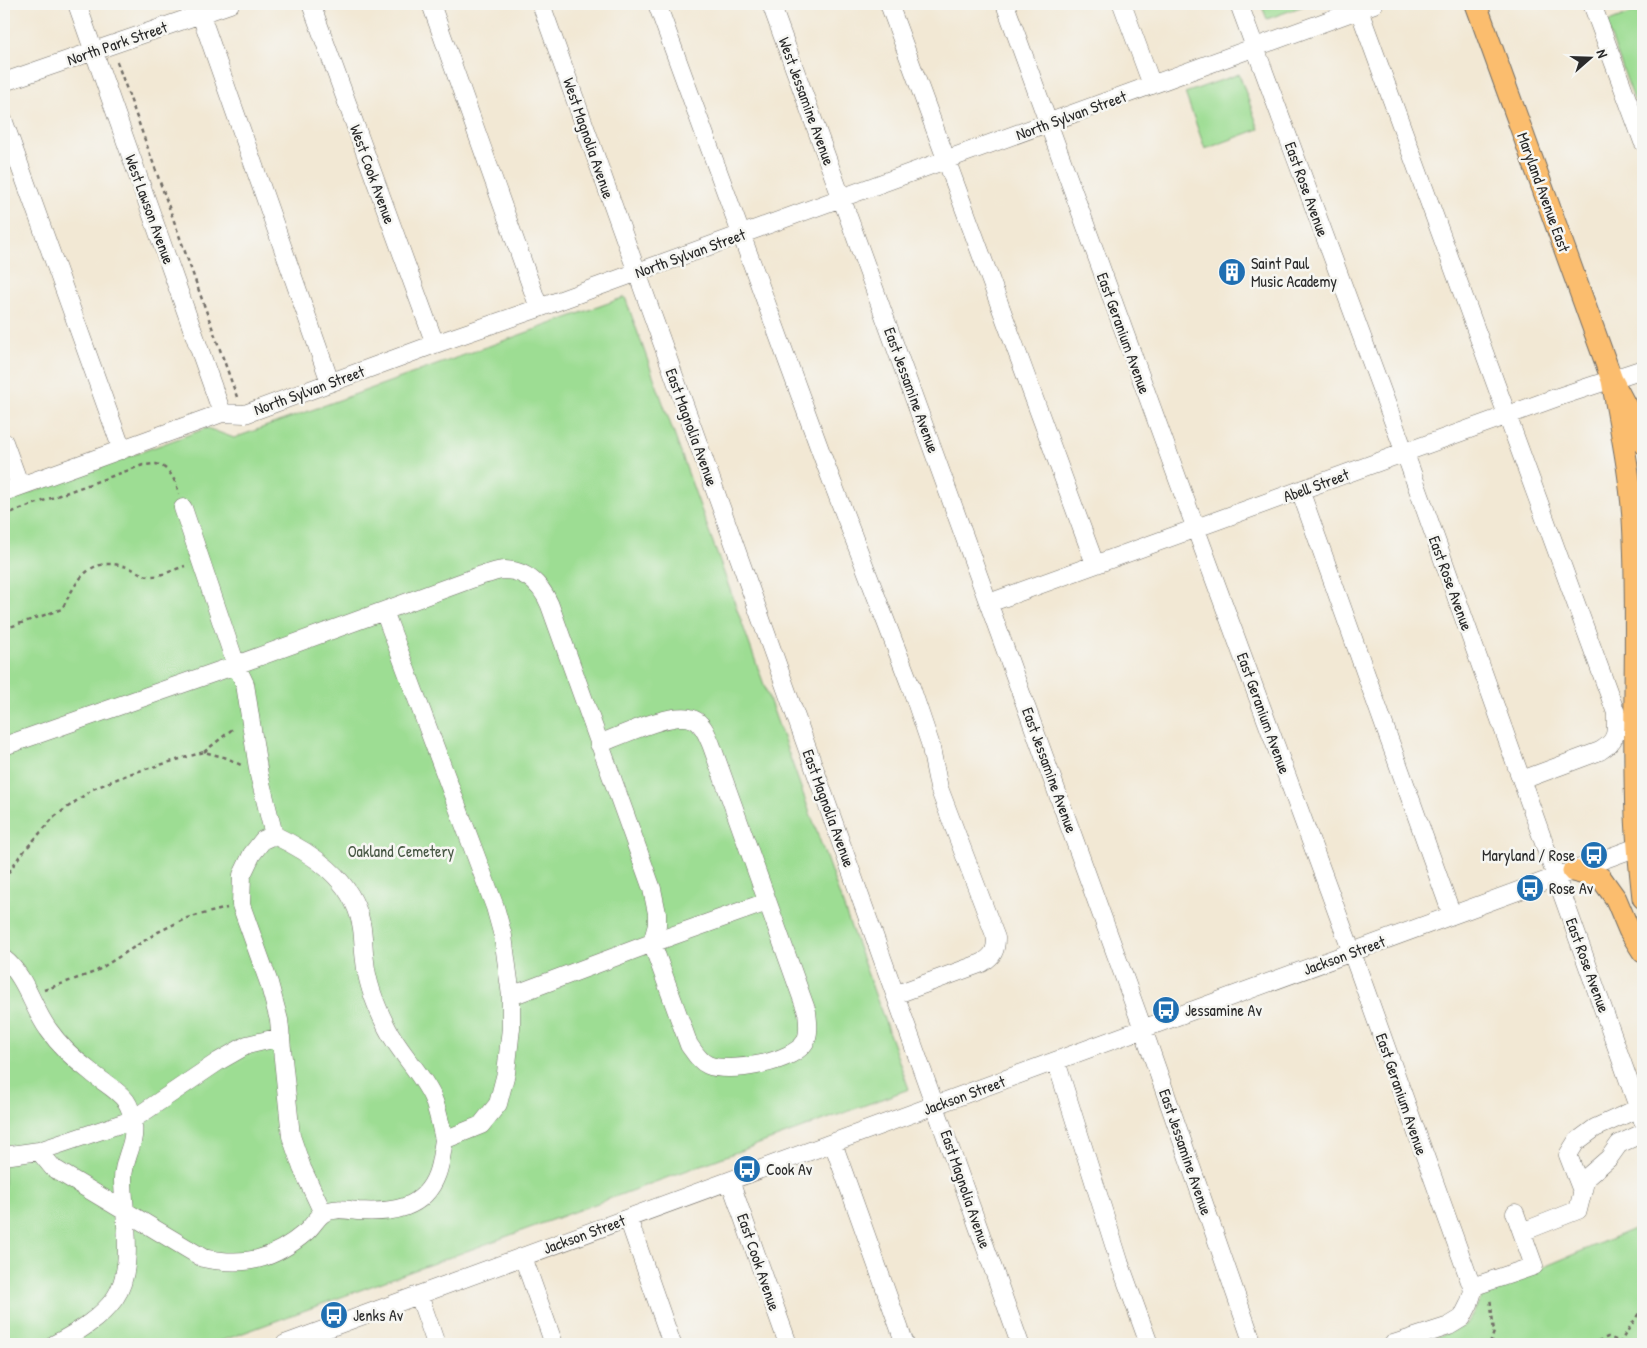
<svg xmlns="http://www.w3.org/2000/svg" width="1647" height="1348" viewBox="0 0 1647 1348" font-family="'Patrick Hand',sans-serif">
<rect width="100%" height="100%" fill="#f6f6f2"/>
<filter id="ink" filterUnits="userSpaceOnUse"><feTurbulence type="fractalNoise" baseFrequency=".02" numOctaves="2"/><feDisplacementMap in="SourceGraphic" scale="10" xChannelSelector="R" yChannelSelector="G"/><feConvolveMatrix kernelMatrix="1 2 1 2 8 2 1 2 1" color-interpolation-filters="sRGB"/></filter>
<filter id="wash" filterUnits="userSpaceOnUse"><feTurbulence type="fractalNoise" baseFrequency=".0096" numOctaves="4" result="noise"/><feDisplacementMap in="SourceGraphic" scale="20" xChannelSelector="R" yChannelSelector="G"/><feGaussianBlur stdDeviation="1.12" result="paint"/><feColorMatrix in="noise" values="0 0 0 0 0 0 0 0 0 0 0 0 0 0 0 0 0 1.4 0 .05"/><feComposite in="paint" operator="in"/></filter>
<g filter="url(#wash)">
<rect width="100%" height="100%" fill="#f2e8d4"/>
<!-- green -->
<path fill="#9ddd93" stroke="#64845f" d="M1261,4h48l-42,15z
M1643,9v115l-37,-101z
M1239,74l20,55 -54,20 -20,-56z
M625,297l284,792 -696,255h-209v-842l203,-74 27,10z
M1643,1225v119h-213l-1,-4 37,-15 19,-33z"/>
</g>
<g filter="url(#ink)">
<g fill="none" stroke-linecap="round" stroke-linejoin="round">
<!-- minor casing -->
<g stroke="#716d66" stroke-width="19">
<path id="minor" d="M77,4l145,409
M197,4l133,378
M311,4l124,340
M431,4l108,304
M541,4c158,447 322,893 479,1340
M657,4l166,454 88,229 19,56 9,45 57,150c0,13 -3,18 -14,25l-85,31
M771,4l372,1025 110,315
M889,4l206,560
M1005,4l196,539 157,426 114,318 1,4 -4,13 -7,14 -13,8 -56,18
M1122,4l30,81
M1239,4l171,463 233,654
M1592,4l51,138
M1359,10l257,703c0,20 2,27 -16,38l-78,29
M4,82l226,-78
M4,122l118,328
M4,442l16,44
M1300,490l152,425
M4,492l218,-79 23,1 190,-70 104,-36 835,-304
M183,508l53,157 9,19 14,91 15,60
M989,603l569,-206 85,-28
M4,746l232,-81 246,-90c7,-1 15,-5 23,-5 26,1 41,21 48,44l99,275 5,24v12l-5,18 37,102c6,8 10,16 19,20 21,9 85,-3 97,-23 5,-9 3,-21 2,-30l-96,-268c-4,-9 -8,-21 -18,-25 -19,-9 -73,17 -94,25
M4,959c22,17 28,48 44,70 11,16 27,31 43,43 11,10 26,17 35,29 7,10 9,29 6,41 -3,12 -9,23 -9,37 0,35 13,88 -8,119 -15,21 -39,35 -60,46
M511,996l141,-53 115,-41
M1056,1061l64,203 29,80
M833,1143l72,201
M39,1151l14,17 150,90c42,9 70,2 103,-26 6,-5 11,-15 18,-19 10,-6 23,-3 34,-2 33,2 66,-1 79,-37 4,-11 5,-23 7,-34l37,-15 17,-21 8,-31 5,-45v-32l-8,-60 -8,-29 -111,-296
M4,1156l35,-5 93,-31 87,-59 28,-16 34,-8
M730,1181l58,163
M1582,1191l-14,-36 8,-13 19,-14 44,-20
M323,1213l-21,-45 -11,-32 -12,-116 -10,-37 -28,-78 1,-30 10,-21 11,-14 11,-5c38,18 78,44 87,88 3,13 2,26 4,38 2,23 11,45 21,65 12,25 34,45 46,70 6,14 9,30 12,44
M628,1218l44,126
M1522,1232l56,-22 8,-32 23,-20 10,-14 24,-11
M523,1257l31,87
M1472,1287l62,-21 -19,-53
M419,1295l17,49
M285,1344l1358,-499"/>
</g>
<!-- major casing -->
<g stroke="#716d66" stroke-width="23">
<path id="major" d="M1476,4l136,376 27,51 4,12
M1612,380c8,46 18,92 21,139 6,98 -1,197 3,296 1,27 4,55 7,83
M1573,871l28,7 15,21 13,31 14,22"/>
</g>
<!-- path -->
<path stroke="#716d66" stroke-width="2.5" stroke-dasharray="4 4" stroke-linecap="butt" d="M117,62l120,335
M4,515l139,-50c4,0 9,-1 13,-1 14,3 20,18 23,30
M4,629l58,-20c16,-31 28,-55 68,-41 7,3 14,9 22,8 10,0 23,-7 33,-10
M204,752l31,-25
M4,879l15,-22 35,-40 39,-28 36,-15 75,-22 23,6 16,8
M44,990l51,-18 63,-40 29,-14 40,-10
M1490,1344l4,-12 -4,-35
M1590,1344l18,-7 13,5
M1619,1344l24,-37"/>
<!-- minor -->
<use href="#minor" stroke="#fff" stroke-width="18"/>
<!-- major -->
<use href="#major" stroke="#fbbd6e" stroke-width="21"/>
</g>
</g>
<!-- icons -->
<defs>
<g id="building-disc" transform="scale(1.4375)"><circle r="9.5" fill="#1f6fb2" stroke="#f6f6f2"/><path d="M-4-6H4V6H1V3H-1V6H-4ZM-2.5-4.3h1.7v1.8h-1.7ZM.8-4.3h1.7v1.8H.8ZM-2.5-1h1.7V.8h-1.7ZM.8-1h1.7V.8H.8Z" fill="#fff"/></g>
<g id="bus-disc" transform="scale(1.4375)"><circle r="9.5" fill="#1f6fb2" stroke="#f6f6f2"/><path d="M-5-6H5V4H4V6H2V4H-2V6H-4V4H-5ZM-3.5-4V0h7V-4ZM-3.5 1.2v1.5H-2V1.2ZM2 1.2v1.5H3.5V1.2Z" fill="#fff"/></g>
</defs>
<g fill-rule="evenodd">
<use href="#building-disc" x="1232" y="272"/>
<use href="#bus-disc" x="1594" y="855"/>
<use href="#bus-disc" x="1530" y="888"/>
<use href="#bus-disc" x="1166" y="1010"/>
<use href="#bus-disc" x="747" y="1169"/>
<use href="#bus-disc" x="334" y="1315"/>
</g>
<g text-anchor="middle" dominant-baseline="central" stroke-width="5" stroke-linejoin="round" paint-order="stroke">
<!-- street labels -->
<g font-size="16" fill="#2b2b2b" stroke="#f6f6f2">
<text transform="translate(117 43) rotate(-19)">North Park Street</text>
<text transform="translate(807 101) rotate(70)">West Jessamine Avenue</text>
<text transform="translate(1071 115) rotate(-20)">North Sylvan Street</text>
<text transform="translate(589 138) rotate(71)">West Magnolia Avenue</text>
<text transform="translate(373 174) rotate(70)">West Cook Avenue</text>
<text transform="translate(1307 189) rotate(70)">East Rose Avenue</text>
<text transform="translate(1544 192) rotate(70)">Maryland Avenue East</text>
<text transform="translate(150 209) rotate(70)">West Lawson Avenue</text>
<text transform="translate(690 253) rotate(-20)">North Sylvan Street</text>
<text transform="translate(1124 333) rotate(70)">East Geranium Avenue</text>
<text transform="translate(309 390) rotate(-20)">North Sylvan Street</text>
<text transform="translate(912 390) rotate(70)">East Jessamine Avenue</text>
<text transform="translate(692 427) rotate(70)">East Magnolia Avenue</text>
<text transform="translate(1316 485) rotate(-20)">Abell Street</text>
<text transform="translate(1451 583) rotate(70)">East Rose Avenue</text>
<text transform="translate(1264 713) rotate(70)">East Geranium Avenue</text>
<text transform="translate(1050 770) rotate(70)">East Jessamine Avenue</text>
<text transform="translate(829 808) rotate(70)">East Magnolia Avenue</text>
<text transform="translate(1344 955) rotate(-20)">Jackson Street</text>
<text transform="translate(1588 965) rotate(70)">East Rose Avenue</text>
<text transform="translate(1402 1094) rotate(71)">East Geranium Avenue</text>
<text transform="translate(964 1095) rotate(-20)">Jackson Street</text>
<text transform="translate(1186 1152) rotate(71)">East Jessamine Avenue</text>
<text transform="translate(966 1189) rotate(71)">East Magnolia Avenue</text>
<text transform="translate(584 1234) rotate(-20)">Jackson Street</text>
<text transform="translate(759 1262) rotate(71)">East Cook Avenue</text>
</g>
<!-- poi labels -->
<g font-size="16" fill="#2b2b2b" stroke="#f6f6f2" text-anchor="start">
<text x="1251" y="263">Saint Paul<tspan x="1251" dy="18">Music Academy</tspan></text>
<text x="1575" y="855" text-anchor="end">Maryland / Rose</text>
<text x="1549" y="888">Rose Av</text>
<text x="1185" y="1010">Jessamine Av</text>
<text x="766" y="1169">Cook Av</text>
<text x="353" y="1315">Jenks Av</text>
</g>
<!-- park labels -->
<g font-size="16" fill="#485845" stroke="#f6f6f2">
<text x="401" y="851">Oakland Cemetery</text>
</g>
</g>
<!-- margin -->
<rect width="1647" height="1348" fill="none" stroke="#f6f6f2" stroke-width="20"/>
<!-- north arrow -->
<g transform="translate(1590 58) rotate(70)" stroke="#f6f6f2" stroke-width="4" paint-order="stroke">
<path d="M0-4L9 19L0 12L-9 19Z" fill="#2b2b2b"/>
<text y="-8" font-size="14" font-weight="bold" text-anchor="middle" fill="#2b2b2b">N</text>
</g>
</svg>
